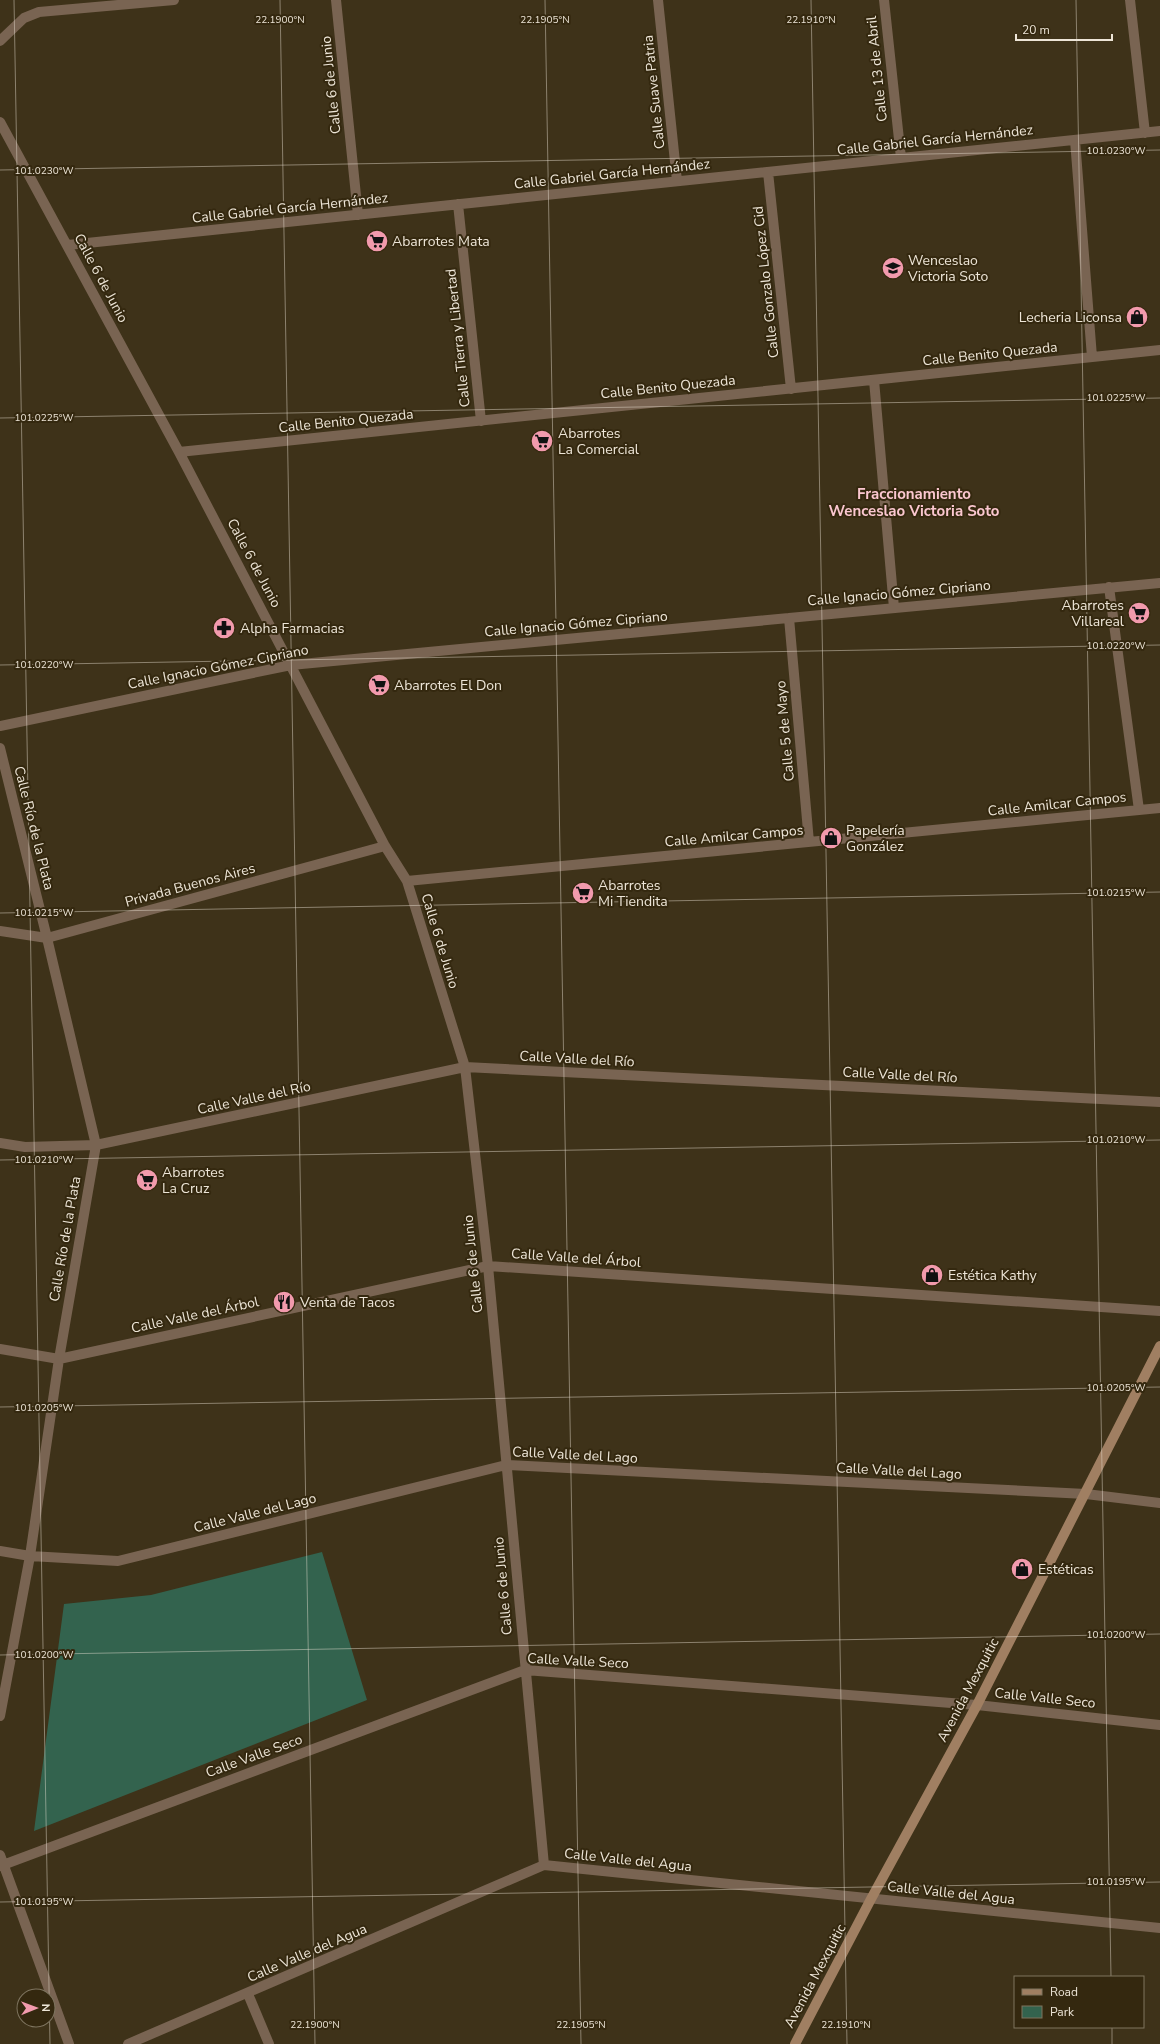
<svg xmlns="http://www.w3.org/2000/svg" width="1160" height="2044" viewBox="0 0 1160 2044" font-family="'Nunito Sans',sans-serif">
<rect width="100%" height="100%" fill="#3e3219"/>
<!-- green -->
<path fill="#33634e" d="M322,1552l45,148 -333,131 30,-227 87,-9z"/>
<g fill="none" stroke-linecap="round" stroke-linejoin="round">
<!-- minor -->
<path stroke="#796452" stroke-width="10" d="M336,0l22,215
M658,0l19,181
M884,0l17,158
M1130,0l15,133
M0,122l179,330 206,394 22,35 58,186 23,199 56,599
M1075,140l17,217
M768,172l23,217
M458,204l23,217
M68,245l1092,-114
M874,380l20,228
M179,452l981,-102
M1109,587l30,223
M789,618l20,224
M0,726l291,-61 869,-82
M0,748l47,190 49,207 -37,214 -29,197 -30,160
M407,881l753,-73
M0,931l47,7 338,-92
M0,1143l25,4 71,-2 369,-78 695,35
M0,1349l59,10 429,-93 672,45
M0,1551l30,5 88,5 388,-96 580,29 74,9
M0,1855l69,189
M0,1866l525,-196 452,35 183,20
M248,1994l21,50
M128,2044l416,-179 616,63"/>
<!-- tertiary -->
<path stroke="#796452" stroke-width="10" d="M0,41l24,-23 15,-6 135,-12"/>
<!-- secondary -->
<path stroke="#a07f62" stroke-width="10" d="M795,2044l76,-145 106,-194 183,-359"/>
</g>
<!-- ticks -->
<path fill="none" stroke="#ede5d7" stroke-width="1" stroke-opacity="0.45" d="M14,0l36,2044M280,0l35,2044M545,0l36,2044M811,0l36,2044M1076,0l35,1977M0,170l1160,-20M0,418l1160,-20M0,665l1160,-20M0,913l1160,-21M0,1160l1160,-20M0,1407l1160,-20M0,1655l1160,-21M0,1902l1160,-20M1112,2027v17"/>
<!-- icons -->
<defs>
<g id="supermarket-disc" transform="scale(1.15)"><circle r="9.5" fill="#f29aad" stroke="#34280f"/><path d="M-6-5.5h2.5l.6 2H6L4.5 2H-2.5L-4.4-4H-6ZM-1.5 3.2a1.3 1.3 0 1 0 .1 0ZM3 3.2a1.3 1.3 0 1 0 .1 0Z" fill="#111"/></g>
<g id="school-disc" transform="scale(1.15)"><circle r="9.5" fill="#f29aad" stroke="#34280f"/><path d="M0-5L7-2L0 1L-7-2ZM-4 1L0 2.5L4 1V4Q0 6-4 4Z" fill="#111"/></g>
<g id="shop-disc" transform="scale(1.15)"><circle r="9.5" fill="#f29aad" stroke="#34280f"/><path d="M-5-2.5h2.3a2.7 3.5 0 0 1 5.4 0H5L5.5 6h-11ZM-1.5-2.5h3a1.5 2.3 0 0 0-3 0Z" fill="#111"/></g>
<g id="pharmacy-disc" transform="scale(1.15)"><circle r="9.5" fill="#f29aad" stroke="#34280f"/><path d="M-2-6h4v4h4v4h-4v4h-4v-4h-4v-4h4Z" fill="#111"/></g>
<g id="restaurant-disc" transform="scale(1.15)"><circle r="9.5" fill="#f29aad" stroke="#34280f"/><path d="M-5-6h1v4h1v-4h1v4h1v-4h1v5L-1.5 .5V6h-2V.5L-5-1ZM5-6V6H3V1.5H1.5Q1.5-4 5-6Z" fill="#111"/></g>
</defs>
<g fill-rule="evenodd">
<use href="#supermarket-disc" x="377" y="241"/>
<use href="#school-disc" x="893" y="268"/>
<use href="#shop-disc" x="1137" y="317"/>
<use href="#supermarket-disc" x="542" y="441"/>
<use href="#supermarket-disc" x="1139" y="613"/>
<use href="#pharmacy-disc" x="224" y="628"/>
<use href="#supermarket-disc" x="379" y="685"/>
<use href="#shop-disc" x="831" y="838"/>
<use href="#supermarket-disc" x="583" y="893"/>
<use href="#supermarket-disc" x="147" y="1180"/>
<use href="#shop-disc" x="932" y="1275"/>
<use href="#restaurant-disc" x="284" y="1302"/>
<use href="#shop-disc" x="1022" y="1569"/>
</g>
<g text-anchor="middle" dominant-baseline="central" stroke-width="4" stroke-linejoin="round" paint-order="stroke">
<!-- street labels -->
<g font-size="14" fill="#ede5d7" stroke="#34280f">
<text transform="translate(877 69) rotate(-96)">Calle 13 de Abril</text>
<text transform="translate(331 85) rotate(-96)">Calle 6 de Junio</text>
<text transform="translate(654 92) rotate(-96)">Calle Suave Patria</text>
<text transform="translate(935 140) rotate(-6)">Calle Gabriel García Hernández</text>
<text transform="translate(612 174) rotate(-6)">Calle Gabriel García Hernández</text>
<text transform="translate(290 208) rotate(-6)">Calle Gabriel García Hernández</text>
<text transform="translate(101 278) rotate(62)">Calle 6 de Junio</text>
<text transform="translate(766 282) rotate(-96)">Calle Gonzalo López Cid</text>
<text transform="translate(458 338) rotate(-96)">Calle Tierra y Libertad</text>
<text transform="translate(990 354) rotate(-6)">Calle Benito Quezada</text>
<text transform="translate(668 387) rotate(-6)">Calle Benito Quezada</text>
<text transform="translate(346 421) rotate(-6)">Calle Benito Quezada</text>
<text transform="translate(254 563) rotate(62)">Calle 6 de Junio</text>
<text transform="translate(899 593) rotate(-5)">Calle Ignacio Gómez Cipriano</text>
<text transform="translate(576 624) rotate(-5)">Calle Ignacio Gómez Cipriano</text>
<text transform="translate(218 667) rotate(-11)">Calle Ignacio Gómez Cipriano</text>
<text transform="translate(785 731) rotate(-95)">Calle 5 de Mayo</text>
<text transform="translate(1057 804) rotate(-6)">Calle Amilcar Campos</text>
<text transform="translate(34 828) rotate(76)">Calle Río de la Plata</text>
<text transform="translate(734 836) rotate(-5)">Calle Amilcar Campos</text>
<text transform="translate(190 885) rotate(-15)">Privada Buenos Aires</text>
<text transform="translate(440 941) rotate(73)">Calle 6 de Junio</text>
<text transform="translate(577 1059) rotate(3)">Calle Valle del Río</text>
<text transform="translate(900 1075) rotate(3)">Calle Valle del Río</text>
<text transform="translate(254 1098) rotate(-12)">Calle Valle del Río</text>
<text transform="translate(65 1239) rotate(-80)">Calle Río de la Plata</text>
<text transform="translate(576 1258) rotate(4)">Calle Valle del Árbol</text>
<text transform="translate(473 1264) rotate(-96)">Calle 6 de Junio</text>
<text transform="translate(195 1315) rotate(-12)">Calle Valle del Árbol</text>
<text transform="translate(575 1455) rotate(3)">Calle Valle del Lago</text>
<text transform="translate(899 1471) rotate(3)">Calle Valle del Lago</text>
<text transform="translate(255 1513) rotate(-14)">Calle Valle del Lago</text>
<text transform="translate(503 1586) rotate(-95)">Calle 6 de Junio</text>
<text transform="translate(578 1661) rotate(3)">Calle Valle Seco</text>
<text transform="translate(968 1690) rotate(-62)">Avenida Mexquitic</text>
<text transform="translate(1045 1698) rotate(6)">Calle Valle Seco</text>
<text transform="translate(254 1756) rotate(-20)">Calle Valle Seco</text>
<text transform="translate(628 1860) rotate(6)">Calle Valle del Agua</text>
<text transform="translate(951 1893) rotate(6)">Calle Valle del Agua</text>
<text transform="translate(307 1953) rotate(-23)">Calle Valle del Agua</text>
<text transform="translate(815 1976) rotate(-62)">Avenida Mexquitic</text>
</g>
<!-- poi labels -->
<g font-size="14" fill="#ede5d7" stroke="#34280f" text-anchor="start">
<text x="392" y="241">Abarrotes Mata</text>
<text x="908" y="260">Wenceslao<tspan x="908" dy="16">Victoria Soto</tspan></text>
<text x="1122" y="317" text-anchor="end">Lecheria Liconsa</text>
<text x="558" y="433">Abarrotes<tspan x="558" dy="16">La Comercial</tspan></text>
<text x="1124" y="605" text-anchor="end">Abarrotes<tspan x="1124" dy="16">Villareal</tspan></text>
<text x="240" y="628">Alpha Farmacias</text>
<text x="394" y="685">Abarrotes El Don</text>
<text x="846" y="830">Papelería<tspan x="846" dy="16">González</tspan></text>
<text x="598" y="885">Abarrotes<tspan x="598" dy="16">Mi Tiendita</tspan></text>
<text x="162" y="1172">Abarrotes<tspan x="162" dy="16">La Cruz</tspan></text>
<text x="948" y="1275">Estética Kathy</text>
<text x="300" y="1302">Venta de Tacos</text>
<text x="1038" y="1569">Estéticas</text>
</g>
<!-- neighbourhood labels -->
<g font-size="15" font-weight="bold" fill="#fbc7d0" stroke="#34280f">
<text x="914" y="494">Fraccionamiento<tspan x="914" dy="17">Wenceslao Victoria Soto</tspan></text>
</g>
</g>
<g font-size="10" text-anchor="middle" fill="#ede5d7" stroke="#34280f" stroke-width="4" stroke-linejoin="round" paint-order="stroke">
<text x="280" y="23">22.1900°N</text>
<text x="545" y="23">22.1905°N</text>
<text x="811" y="23">22.1910°N</text>
<text x="1116" y="154">101.0230°W</text>
<text x="44" y="174">101.0230°W</text>
<text x="1116" y="401">101.0225°W</text>
<text x="44" y="421">101.0225°W</text>
<text x="1116" y="649">101.0220°W</text>
<text x="44" y="668">101.0220°W</text>
<text x="1116" y="896">101.0215°W</text>
<text x="44" y="916">101.0215°W</text>
<text x="1116" y="1143">101.0210°W</text>
<text x="44" y="1163">101.0210°W</text>
<text x="1116" y="1391">101.0205°W</text>
<text x="44" y="1411">101.0205°W</text>
<text x="1116" y="1638">101.0200°W</text>
<text x="44" y="1658">101.0200°W</text>
<text x="1116" y="1885">101.0195°W</text>
<text x="44" y="1905">101.0195°W</text>
<text x="315" y="2028">22.1900°N</text>
<text x="581" y="2028">22.1905°N</text>
<text x="846" y="2028">22.1910°N</text>
</g>
<!-- legend -->
<rect x="1014" y="1976" width="130" height="52" fill="#34280f" stroke="#7e745f"/>
<rect x="1022" y="1989" width="20" height="6" fill="#a07f62" stroke="#7e745f"/>
<text x="1050" y="1996" font-size="12" fill="#ede5d7">Road</text>
<rect x="1022" y="2006" width="20" height="12" fill="#33634e" stroke="#7e745f"/>
<text x="1050" y="2016" font-size="12" fill="#ede5d7">Park</text>
<!-- north arrow -->
<g transform="translate(36 2008) rotate(89)"><circle r="19" fill="#34280f" stroke="#7e745f"/>
<path d="M0-3L7 15L0 10L-7 15Z" fill="#f29aad"/>
<text y="-6" font-size="11" font-weight="bold" text-anchor="middle" fill="#ede5d7">N</text>
</g>
<!-- scale -->
<path d="M1016 34v6h96v-6" fill="none" stroke="#ede5d7" stroke-width="2"/>
<text x="1022" y="34" font-size="12" fill="#ede5d7" stroke="#34280f" stroke-width="3" paint-order="stroke">20 m</text>
</svg>
